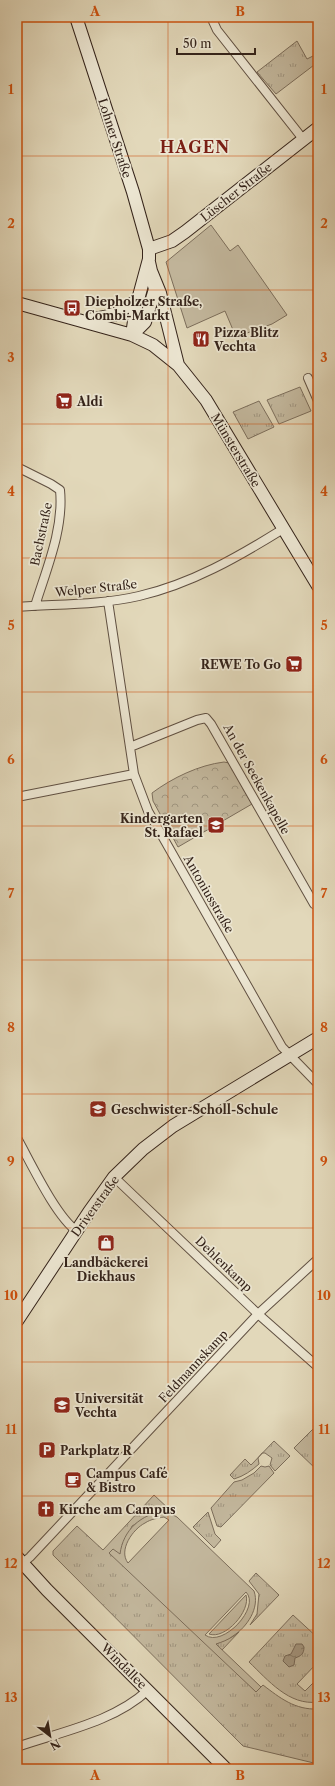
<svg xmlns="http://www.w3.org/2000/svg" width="335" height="1786" viewBox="0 0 335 1786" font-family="'Libre Caslon Text',serif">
<defs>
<pattern id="grass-tufts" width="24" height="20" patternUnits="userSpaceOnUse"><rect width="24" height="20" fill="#c4b99f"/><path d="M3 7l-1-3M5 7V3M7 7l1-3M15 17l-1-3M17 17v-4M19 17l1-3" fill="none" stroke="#a09681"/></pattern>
<pattern id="park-crowns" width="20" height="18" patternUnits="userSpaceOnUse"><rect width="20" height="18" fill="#c4b99f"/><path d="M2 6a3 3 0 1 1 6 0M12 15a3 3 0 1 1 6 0" fill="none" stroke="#a09681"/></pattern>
<pattern id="water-ripples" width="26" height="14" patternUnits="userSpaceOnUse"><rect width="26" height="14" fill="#a79a84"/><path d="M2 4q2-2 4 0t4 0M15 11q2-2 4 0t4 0" fill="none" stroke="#897d6b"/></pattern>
</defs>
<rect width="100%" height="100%" fill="#e2d8ba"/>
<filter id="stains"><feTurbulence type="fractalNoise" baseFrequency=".005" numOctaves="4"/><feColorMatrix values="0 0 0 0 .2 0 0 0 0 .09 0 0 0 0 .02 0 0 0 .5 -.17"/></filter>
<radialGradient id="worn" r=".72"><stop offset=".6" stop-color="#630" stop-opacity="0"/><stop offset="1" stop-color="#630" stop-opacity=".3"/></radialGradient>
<!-- grass -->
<path fill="url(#grass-tufts)" stroke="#7c6e5c" d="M297,41l10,18 8,-4 3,7 -42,32 -19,-22z
M300,387l11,24 -32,13 -12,-24z
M259,401l15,26 -26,12 -15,-27z
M318,1424v47l-24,-23z
M274,1441l16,15 -15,15 -5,-6 2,-7 -7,-5h-3l-4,5 1,6c-8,7 -15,12 -25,15l-4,-4 15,-16 6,6z
M261,1466l4,1 4,-1 5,7 -53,54 -4,-1 -6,-18 23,-26 8,-2 12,-7z
M154,1495l17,16 -16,1 -23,14 -12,29 136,137 7,-7c17,13 32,25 55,24v55l-75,-18 -190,-191v-4l24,-25 26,24z
M208,1512l7,22 6,6 -7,8 -21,-21z
M256,1573l23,22 -29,30 7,-11 2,-20 -10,-13z
M293,1615l25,23v24l-21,22 8,7 10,-10 3,2v19c-29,4 -50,-22 -69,-40z
M239,1632l-17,18 -6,-6 16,-7z"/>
<!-- park -->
<path fill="url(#park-crowns)" stroke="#7c6e5c" d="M224,762l5,1 23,41 -74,43 -25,-46 -1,-8c20,-15 47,-28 72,-31z"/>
<!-- garden -->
<path fill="#c4b99f" stroke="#7c6e5c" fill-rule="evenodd" d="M211,225l19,26 8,-6 49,70 -15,9 -36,13 -11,-26 -38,17 -21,-66z
M165,1511l12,6 77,74c6,17 -7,36 -21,45 -5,4 -11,6 -17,8l45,43 -5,5 -147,-139 4,-4 7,5c3,-24 21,-40 45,-43zM164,1517l5,3 -41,43c-10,-13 5,-34 17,-40 6,-4 13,-5 19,-6zM246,1592c15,15 -23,56 -41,43z
M246,1595c5,16 -21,45 -37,39z"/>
<!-- water -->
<path fill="url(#water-ripples)" stroke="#796a5a" d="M296,1644h6l2,3c0,7 -3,9 -9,11l-1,7 -5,2 -6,-6 2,-5 6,-2z"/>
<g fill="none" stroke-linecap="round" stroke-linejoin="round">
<!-- street casing -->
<g stroke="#605042" stroke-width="10">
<path id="street" d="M211,17l6,13 86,109
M308,378l10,23
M17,467l34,17 9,6c4,39 -14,80 -25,116
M108,601l26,173 14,37 134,236 36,37
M17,607c40,-3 83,-2 122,-11 52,-12 99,-39 144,-67
M130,747l67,-27 9,-2 5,6 103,180
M17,797l117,-23
M17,1138c13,23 39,79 60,93
M114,1177l144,137 60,53
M23,1563l7,-6 228,-243 60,-55
M17,1747c43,-15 97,-25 131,-57"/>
</g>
<!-- secondary casing -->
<g stroke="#34231a" stroke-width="14">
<path id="secondary" d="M76,17l57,175 16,57v10l-13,48 -4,28
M149,249l23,-8 13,-9 133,-104
M149,262l2,9 9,22 18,72
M17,303l115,32 21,10 25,20 28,35 112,186
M88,320l26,-5 24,-15
M132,335l13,-13 10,-33 -2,-7
M17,1321l72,-109 25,-35 29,-28 30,-23 145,-88
M17,1557l30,33 179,179"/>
</g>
<!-- street -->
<use href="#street" stroke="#ece6d2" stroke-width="8"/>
<!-- secondary -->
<use href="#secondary" stroke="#ece6d2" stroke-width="12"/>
</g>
<!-- grid -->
<path fill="none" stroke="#cd510e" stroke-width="1" stroke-opacity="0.55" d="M168,17v1752M17,156h301M17,290h301M17,424h301M17,558h301M17,692h301M17,826h301M17,960h301M17,1094h301M17,1228h301M17,1362h301M17,1496h301M17,1630h301"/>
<!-- icons -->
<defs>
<g id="bus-square" transform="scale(0.9)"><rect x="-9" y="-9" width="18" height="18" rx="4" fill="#8f2418" stroke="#ece6d2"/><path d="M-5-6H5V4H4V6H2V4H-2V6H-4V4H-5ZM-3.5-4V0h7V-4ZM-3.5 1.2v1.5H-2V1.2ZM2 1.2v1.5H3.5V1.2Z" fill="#fff"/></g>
<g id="restaurant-square" transform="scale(0.9)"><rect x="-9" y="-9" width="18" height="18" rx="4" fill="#8f2418" stroke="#ece6d2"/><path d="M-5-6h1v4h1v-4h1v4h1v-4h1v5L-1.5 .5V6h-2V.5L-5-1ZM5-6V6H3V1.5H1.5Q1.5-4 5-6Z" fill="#fff"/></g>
<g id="supermarket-square" transform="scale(0.9)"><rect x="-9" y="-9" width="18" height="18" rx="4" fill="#8f2418" stroke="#ece6d2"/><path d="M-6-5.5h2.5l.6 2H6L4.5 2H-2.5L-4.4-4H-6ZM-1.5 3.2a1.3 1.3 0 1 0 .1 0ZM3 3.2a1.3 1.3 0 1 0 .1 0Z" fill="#fff"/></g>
<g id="school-square" transform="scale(0.9)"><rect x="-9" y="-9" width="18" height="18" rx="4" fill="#8f2418" stroke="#ece6d2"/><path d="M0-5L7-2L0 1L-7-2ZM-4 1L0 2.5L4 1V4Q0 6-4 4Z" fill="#fff"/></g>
<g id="shop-square" transform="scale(0.9)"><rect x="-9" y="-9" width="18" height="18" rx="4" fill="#8f2418" stroke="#ece6d2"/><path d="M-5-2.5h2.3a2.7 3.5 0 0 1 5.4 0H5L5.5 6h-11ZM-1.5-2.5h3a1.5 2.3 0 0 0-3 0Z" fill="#fff"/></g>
<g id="university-square" transform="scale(0.9)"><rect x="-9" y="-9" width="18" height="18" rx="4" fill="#8f2418" stroke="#ece6d2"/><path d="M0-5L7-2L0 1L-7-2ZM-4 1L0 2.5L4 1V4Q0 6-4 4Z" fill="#fff"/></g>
<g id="parking-square" transform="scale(0.9)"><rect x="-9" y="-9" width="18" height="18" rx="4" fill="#8f2418" stroke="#ece6d2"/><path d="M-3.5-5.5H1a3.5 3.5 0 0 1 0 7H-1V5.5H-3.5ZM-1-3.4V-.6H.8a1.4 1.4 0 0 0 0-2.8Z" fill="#fff"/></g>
<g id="cafe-square" transform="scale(0.9)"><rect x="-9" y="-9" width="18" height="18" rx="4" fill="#8f2418" stroke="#ece6d2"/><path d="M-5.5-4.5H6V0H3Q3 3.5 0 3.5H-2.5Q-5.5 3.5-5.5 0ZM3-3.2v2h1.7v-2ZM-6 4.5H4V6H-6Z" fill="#fff"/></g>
<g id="church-square" transform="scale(0.9)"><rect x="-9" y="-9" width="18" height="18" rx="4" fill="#8f2418" stroke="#ece6d2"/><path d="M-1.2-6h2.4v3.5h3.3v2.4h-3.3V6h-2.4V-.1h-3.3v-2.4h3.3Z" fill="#fff"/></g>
</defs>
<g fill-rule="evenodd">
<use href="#bus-square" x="72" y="308"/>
<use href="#restaurant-square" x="201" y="339"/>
<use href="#supermarket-square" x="64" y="401"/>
<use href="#supermarket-square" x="294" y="664"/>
<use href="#school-square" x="216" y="825"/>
<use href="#school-square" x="98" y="1109"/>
<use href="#shop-square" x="106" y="1243"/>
<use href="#university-square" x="62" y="1405"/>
<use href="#parking-square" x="47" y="1450"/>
<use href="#cafe-square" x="73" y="1480"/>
<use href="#church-square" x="46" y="1509"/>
</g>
<g text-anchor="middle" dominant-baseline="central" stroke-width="3.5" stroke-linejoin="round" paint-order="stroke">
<!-- street labels -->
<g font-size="12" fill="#34231a" stroke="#ece6d2">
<text transform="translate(115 138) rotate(72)">Lohner Straße</text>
<text transform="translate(236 192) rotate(-38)">Lüscher Straße</text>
<text transform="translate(236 450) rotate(59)">Münsterstraße</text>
<text transform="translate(41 534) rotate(-78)">Bachstraße</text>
<text transform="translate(96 588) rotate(-6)">Welper Straße</text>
<text transform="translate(257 779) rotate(61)">An der Seekenkapelle</text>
<text transform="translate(209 894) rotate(60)">Antoniusstraße</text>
<text transform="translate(95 1206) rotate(-54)">Driverstraße</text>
<text transform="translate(224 1264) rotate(44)">Dehlenkamp</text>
<text transform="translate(193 1366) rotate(-47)">Feldmannskamp</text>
<text transform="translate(124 1666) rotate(45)">Windallee</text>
</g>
<!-- poi labels -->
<g font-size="12" font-weight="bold" fill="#34231a" stroke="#ece6d2" text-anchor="start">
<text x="85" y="301">Diepholzer Straße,<tspan x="85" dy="14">Combi-Markt</tspan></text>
<text x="214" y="332">Pizza Blitz<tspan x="214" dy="14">Vechta</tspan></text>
<text x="77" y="401">Aldi</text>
<text x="281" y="664" text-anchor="end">REWE To Go</text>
<text x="203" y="818" text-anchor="end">Kindergarten<tspan x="203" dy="14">St. Rafael</tspan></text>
<text x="111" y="1109">Geschwister-Scholl-Schule</text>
<text x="106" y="1262" text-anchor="middle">Landbäckerei<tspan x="106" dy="14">Diekhaus</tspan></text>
<text x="75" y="1398">Universität<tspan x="75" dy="14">Vechta</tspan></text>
<text x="60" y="1450">Parkplatz R</text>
<text x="86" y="1473">Campus Café<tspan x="86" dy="14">&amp; Bistro</tspan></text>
<text x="59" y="1509">Kirche am Campus</text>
</g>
<!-- district labels -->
<g font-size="16" font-weight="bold" letter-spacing="1" fill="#7a1f14" stroke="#ece6d2">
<text x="195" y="147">HAGEN</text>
</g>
</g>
<!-- margin -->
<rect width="335" height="1786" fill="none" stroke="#e2d8ba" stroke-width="44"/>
<!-- north arrow -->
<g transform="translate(50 1736) rotate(149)" stroke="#ece6d2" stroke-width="3" paint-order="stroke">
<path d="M0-3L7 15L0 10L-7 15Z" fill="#34231a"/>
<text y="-6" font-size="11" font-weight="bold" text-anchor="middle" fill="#34231a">N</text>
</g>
<!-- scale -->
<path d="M177 48v6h78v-6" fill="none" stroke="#34231a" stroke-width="2"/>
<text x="183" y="48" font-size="12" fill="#34231a" stroke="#ece6d2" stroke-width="3" paint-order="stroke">50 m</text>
<rect x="22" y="22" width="291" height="1742" fill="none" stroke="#cd510e" stroke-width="1.5"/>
<g font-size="13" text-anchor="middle" font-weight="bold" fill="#cd510e">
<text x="95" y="16">A</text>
<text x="240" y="16">B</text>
<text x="11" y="94">1</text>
<text x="324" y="94">1</text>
<text x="11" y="228">2</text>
<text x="324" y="228">2</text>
<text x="11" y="362">3</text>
<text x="324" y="362">3</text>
<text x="11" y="496">4</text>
<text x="324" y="496">4</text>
<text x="11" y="630">5</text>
<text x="324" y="630">5</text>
<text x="11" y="764">6</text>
<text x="324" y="764">6</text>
<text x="11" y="898">7</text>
<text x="324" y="898">7</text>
<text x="11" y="1032">8</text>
<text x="324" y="1032">8</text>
<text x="11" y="1166">9</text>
<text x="324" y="1166">9</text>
<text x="11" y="1300">10</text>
<text x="324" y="1300">10</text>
<text x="11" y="1434">11</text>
<text x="324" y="1434">11</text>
<text x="11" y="1568">12</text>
<text x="324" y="1568">12</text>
<text x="11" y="1702">13</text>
<text x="324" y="1702">13</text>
<text x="95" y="1780">A</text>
<text x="240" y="1780">B</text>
</g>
<rect width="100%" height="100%" filter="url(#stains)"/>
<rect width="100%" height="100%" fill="url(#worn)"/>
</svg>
